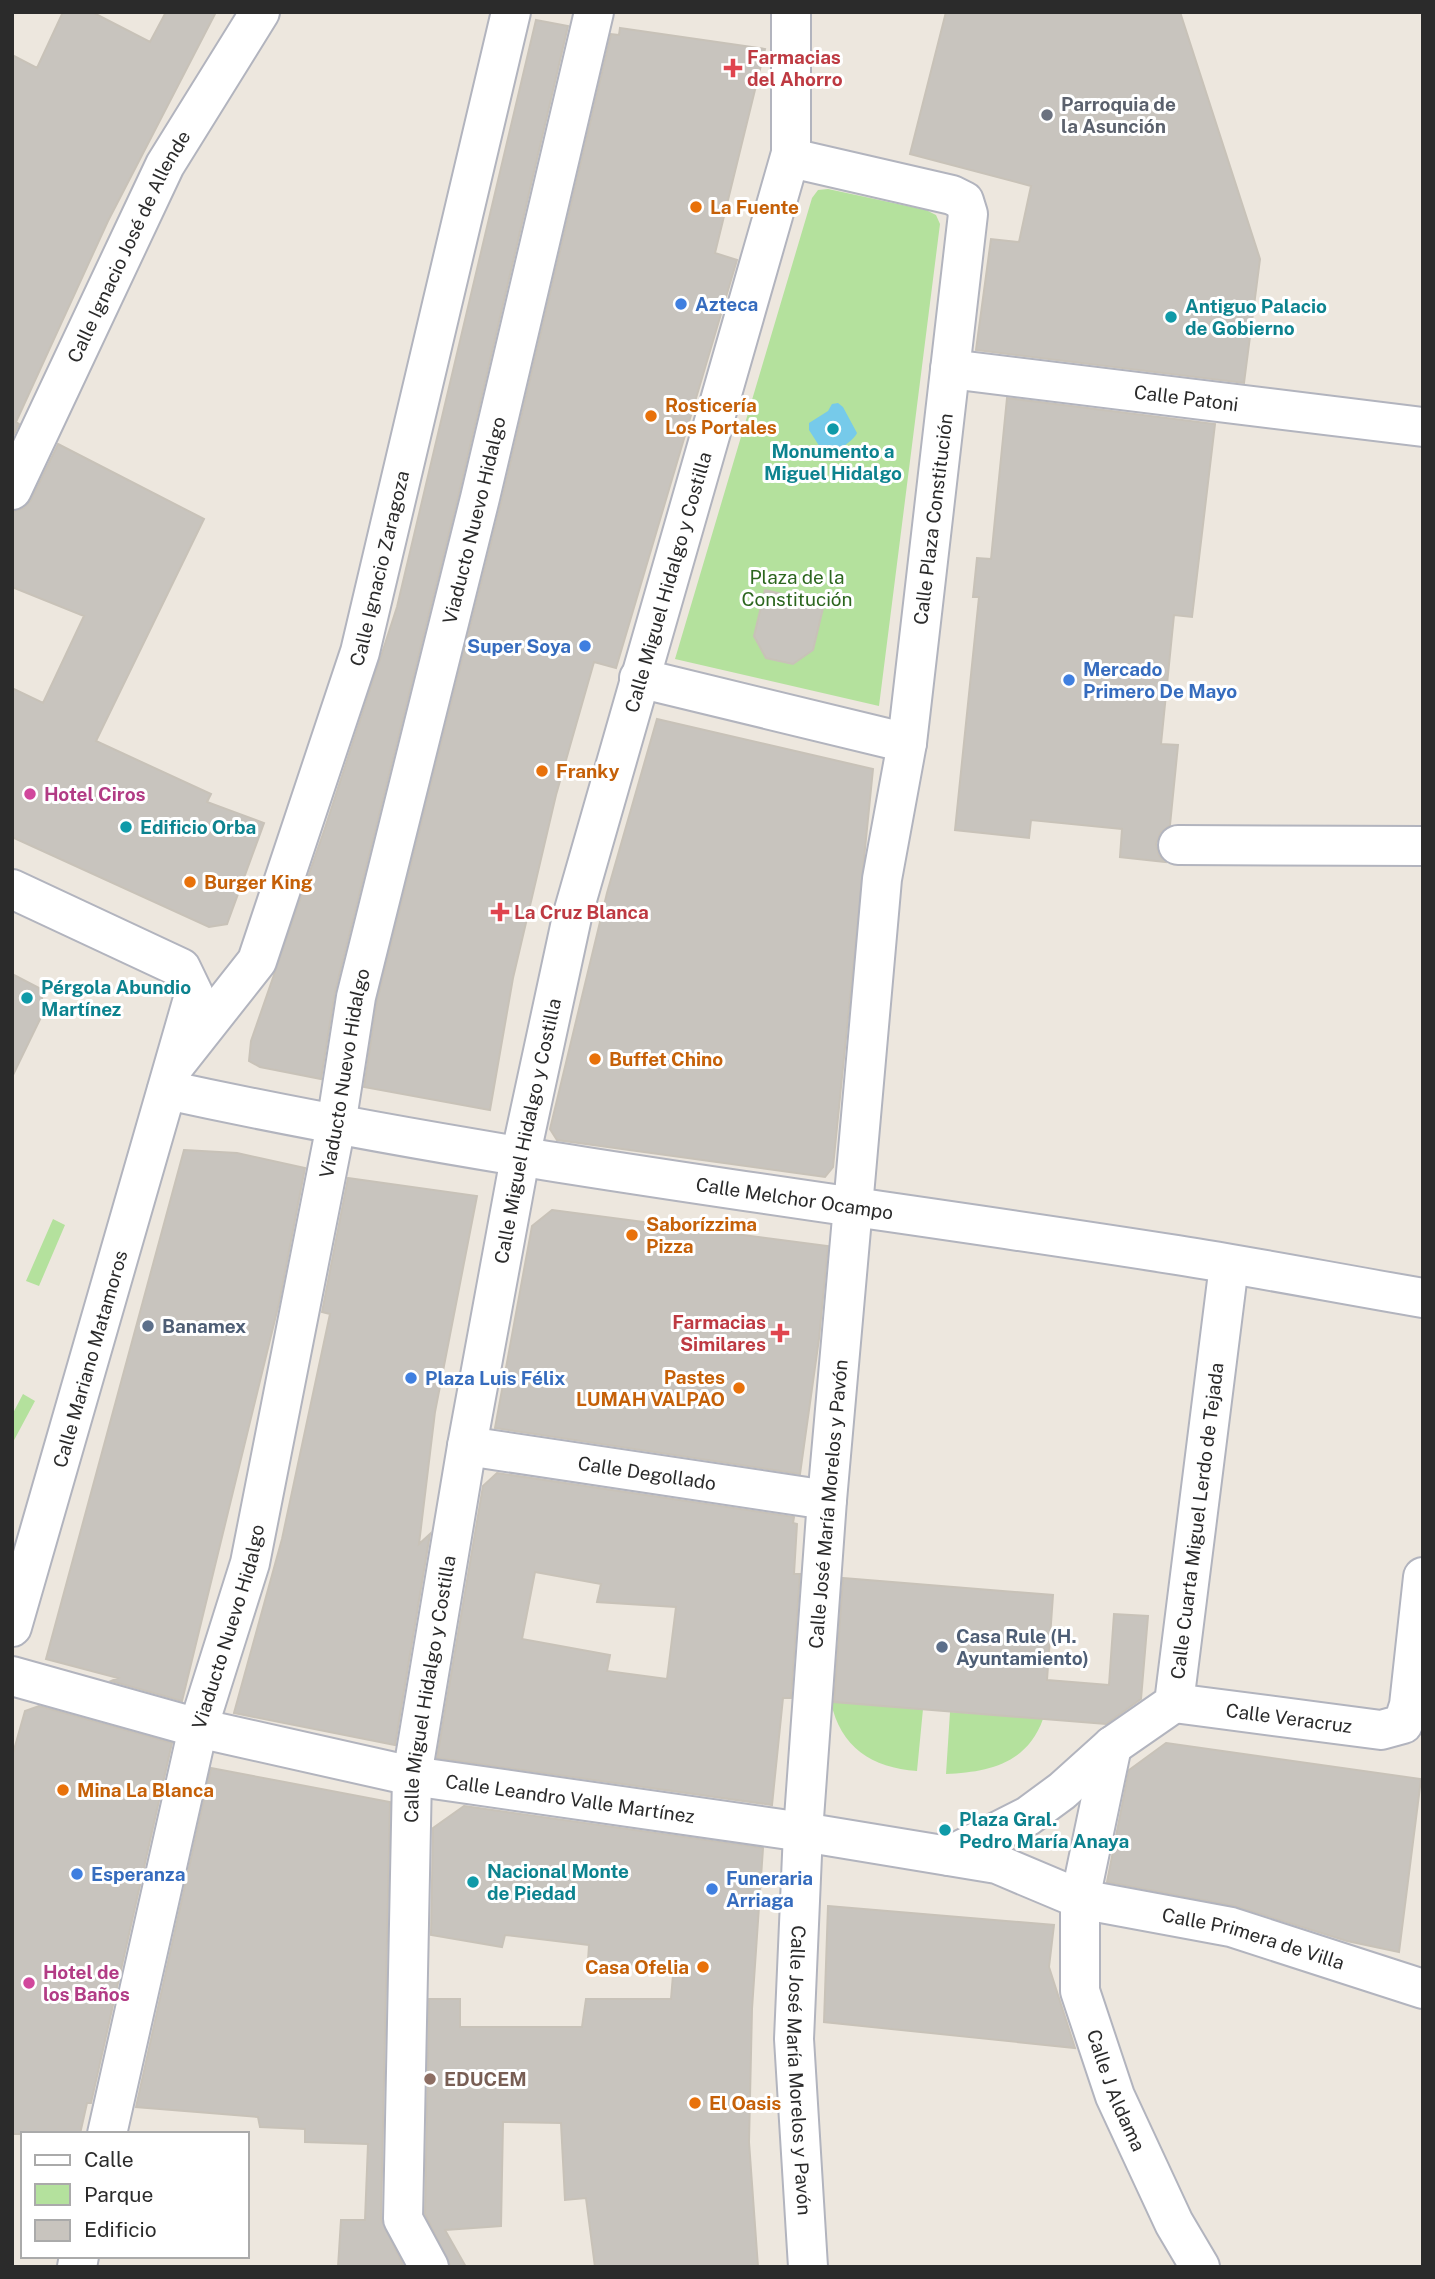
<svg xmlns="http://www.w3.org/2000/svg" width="1435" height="2279" viewBox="0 0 1435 2279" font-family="'Public Sans',sans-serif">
<rect width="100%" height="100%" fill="#ede7de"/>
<!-- green -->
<path fill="#b4e19d" d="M828,189l98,21 10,5 4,9 -61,482 -204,-47 137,-461 6,-8z
M53,1219l12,6 -26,61 -13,-5z
M23,1394l12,7 -23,43v-29z
M831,1702l92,7 -6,62c-45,-3 -77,-24 -86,-69z
M950,1712l93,7c-16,45 -55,53 -97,55z"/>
<!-- water -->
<path fill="#76caea" d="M838,403l5,4 14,26c-3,7 -23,22 -32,22l-16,-25v-7l19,-12 4,-7z"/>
<!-- building -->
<path fill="#c8c4be" stroke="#c8c2b8" stroke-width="2" fill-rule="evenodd" d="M63,12h29l58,30 16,-30h50l-108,209 -92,201 3,2 -7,14v-383l25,13z
M946,12h234l80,247 -16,124 -268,-33 15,-111 28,3 12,-56 -121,-32z
M536,20l32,6 -109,467 -124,499 -14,87 -61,-12 -11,-6 2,-20 74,-213 72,-221z
M620,28l145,21 -50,204 22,7 -121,408 -22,-6 -38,133 -43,183 -23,132 -126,-23 13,-86 124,-498 110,-469 8,1z
M1007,398l208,26 -23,193 -18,-2 -13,129 17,1 -8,80 -10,8 -4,11 3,11 6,7 -45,-5 2,-28 -91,-9 -2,18 -74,-8 24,-233h-6l4,-39 14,1z
M58,444l146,75 -108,222 115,53 -4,8 57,21 -37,101 -18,3 -197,-90v-149l31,15 41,-87 -72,-29v-75l12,-4 7,-8z
M765,590l59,14 -11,46 -20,14 -27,-6 -12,-22z
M657,719l216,50 -40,398 -8,10 -268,-37 -7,-11 57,-236z
M12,974l27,14 6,21 -33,68z
M184,1150l53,3 68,15 -26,135 -97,398 -71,-20 7,-3 -72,-19z
M348,1178l129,18 -42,216 -16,132 11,-10 -35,211 -161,-32 48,-174 48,-225 -8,-2z
M552,1210l276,36 -9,93 -19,135 -305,-46 37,-202z
M497,1473l297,44 -1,6 4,1 -3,50h6l-9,124h-8l-11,107 -335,-47 46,-272zM535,1572l66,12 -4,18 79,5 -9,72 -60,-8 3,-16 -88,-16z
M843,1578l210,17 -6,85 62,5 5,-71 34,2 -7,83 -35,25 -272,-22z
M39,1706l133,37 -81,360h-4l-7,31h-68v-377l13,-46z
M1166,1743l255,36 -22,173 -52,-11 -112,-35 -128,-24 22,-112z
M211,1768l179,34 -9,417 23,48h-66l3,-47h24l3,-76 -63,-2v-13l-45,-2 -2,-10 -122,-10z
M464,1806l299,42 -11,161 -3,133 9,125h-163l-9,-69 -21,2 -4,-77 -58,-1 -2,104 -56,4 21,37h-15l-26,-53 4,-215h31v28h122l4,-28h85l2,-24 -85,-14 1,-16 -84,-10 -3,12 -71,-12 2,-107z
M828,1906l226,19 -5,42 26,81 -251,-26z"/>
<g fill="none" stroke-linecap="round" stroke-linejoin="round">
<!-- minor casing -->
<g stroke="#b2b4be" stroke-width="42">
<g id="minor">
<path id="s1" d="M791,153l9,7 152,35 12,6 4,13 -61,529 -25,136 -55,621 -24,332 -9,207 14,228"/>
<path id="s2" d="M950,369l473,58"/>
<path id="s3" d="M12,490l153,-325 95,-153"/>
<path d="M639,678l268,65"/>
<path d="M1178,845l245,1"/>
<path id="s4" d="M175,1065l82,-104 103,-309 151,-640"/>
<path id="s5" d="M467,1446l360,54"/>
<path id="s6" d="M12,1676l186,52 214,48 391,56 194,32 83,35 151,28 192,62"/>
<path id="s7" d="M1174,1703l207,27 22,-6 6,-19 14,-128"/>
<path id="s8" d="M1112,1746l-32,153v92l35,105 59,127 26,44"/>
<path id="s9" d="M949,1856l79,-40 34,-25 50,-45 62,-43 55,-438"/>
<path id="s10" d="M429,2267l-26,-48 9,-443 55,-330 53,-288 52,-241 219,-764v-141"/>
</g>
</g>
<!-- tertiary casing -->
<g stroke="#b2b4be" stroke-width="42">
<g id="tertiary">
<path d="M12,889l169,79 13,27 -182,632"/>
<path id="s11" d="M167,1090c334,73 673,112 1010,165 82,13 164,29 246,43"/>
</g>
</g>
<!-- secondary casing -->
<g stroke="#b2b4be" stroke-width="42">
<g id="secondary">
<path id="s12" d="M107,2134l91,-406 52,-165 86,-438 20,-128 124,-499 114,-486"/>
<path d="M77,2267l2,-11"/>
</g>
</g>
<!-- minor -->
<use href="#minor" stroke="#fff" stroke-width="38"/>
<!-- tertiary -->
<use href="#tertiary" stroke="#fff" stroke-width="38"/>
<!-- secondary -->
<use href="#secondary" stroke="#fff" stroke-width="38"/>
</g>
<!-- markers -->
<g fill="#e0444e" stroke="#fff" stroke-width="2.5">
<path d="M729.5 57.5h7v7h7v7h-7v7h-7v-7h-7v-7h7z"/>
<path d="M496.5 901.5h7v7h7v7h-7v7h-7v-7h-7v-7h7z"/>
<path d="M776.5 1322.5h7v7h7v7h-7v7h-7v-7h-7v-7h7z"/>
</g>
<circle fill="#6b7280" stroke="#fff" stroke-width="2.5" cx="1047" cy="115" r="7"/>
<g fill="#e8710a" stroke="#fff" stroke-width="2.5">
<circle cx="696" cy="207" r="7"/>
<circle cx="651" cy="416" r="7"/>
<circle cx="542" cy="771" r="7"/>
<circle cx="190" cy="882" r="7"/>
<circle cx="595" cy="1059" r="7"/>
<circle cx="632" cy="1235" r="7"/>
<circle cx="739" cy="1388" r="7"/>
<circle cx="63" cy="1790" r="7"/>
<circle cx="703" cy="1967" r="7"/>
<circle cx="695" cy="2103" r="7"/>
</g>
<g fill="#3f7fe0" stroke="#fff" stroke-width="2.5">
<circle cx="681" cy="304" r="7"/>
<circle cx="585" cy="646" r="7"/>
<circle cx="1069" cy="680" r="7"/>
<circle cx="411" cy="1378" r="7"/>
<circle cx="77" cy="1874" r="7"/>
<circle cx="712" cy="1889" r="7"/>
</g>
<g fill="#0f9aa8" stroke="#fff" stroke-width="2.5">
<circle cx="1171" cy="317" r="7"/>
<circle cx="833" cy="429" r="7"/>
<circle cx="126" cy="827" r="7"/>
<circle cx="27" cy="998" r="7"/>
<circle cx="945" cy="1830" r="7"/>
<circle cx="473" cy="1882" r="7"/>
</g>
<g fill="#d1479c" stroke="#fff" stroke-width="2.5">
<circle cx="30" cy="794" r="7"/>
<circle cx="29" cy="1983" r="7"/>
</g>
<g fill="#5c6f8a" stroke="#fff" stroke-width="2.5">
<circle cx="148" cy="1326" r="7"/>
<circle cx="942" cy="1647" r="7"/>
</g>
<circle fill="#8d6e63" stroke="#fff" stroke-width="2.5" cx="430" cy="2079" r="7"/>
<g text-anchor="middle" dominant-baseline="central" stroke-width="6" stroke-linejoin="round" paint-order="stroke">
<!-- health labels -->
<g font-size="19" font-weight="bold" fill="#be3a42" stroke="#fff" text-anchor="start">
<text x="747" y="57">Farmacias<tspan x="747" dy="22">del Ahorro</tspan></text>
<text x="514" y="912">La Cruz Blanca</text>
<text x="766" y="1322" text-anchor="end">Farmacias<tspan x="766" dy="22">Similares</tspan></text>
</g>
<!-- worship labels -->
<g font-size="19" font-weight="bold" fill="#5b616d" stroke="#fff" text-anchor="start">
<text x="1061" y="104">Parroquia de<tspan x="1061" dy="22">la Asunción</tspan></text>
</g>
<!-- food labels -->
<g font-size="19" font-weight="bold" fill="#c56008" stroke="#fff" text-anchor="start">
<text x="710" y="207">La Fuente</text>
<text x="665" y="405">Rosticería<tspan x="665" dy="22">Los Portales</tspan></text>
<text x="556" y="771">Franky</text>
<text x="204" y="882">Burger King</text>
<text x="609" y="1059">Buffet Chino</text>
<text x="646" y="1224">Saborízzima<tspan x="646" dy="22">Pizza</tspan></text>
<text x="725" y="1377" text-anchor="end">Pastes<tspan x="725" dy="22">LUMAH VALPAO</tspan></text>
<text x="77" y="1790">Mina La Blanca</text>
<text x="689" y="1967" text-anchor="end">Casa Ofelia</text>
<text x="709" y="2103">El Oasis</text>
</g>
<!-- street labels -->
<g font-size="19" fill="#2b2b2b" stroke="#fff">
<text stroke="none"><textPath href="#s3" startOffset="270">Calle Ignacio José de Allende</textPath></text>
<text stroke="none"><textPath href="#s2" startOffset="238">Calle Patoni</textPath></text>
<text transform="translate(933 519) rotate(-83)">Calle Plaza Constitución</text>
<text stroke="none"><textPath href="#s12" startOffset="1656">Viaducto Nuevo Hidalgo</textPath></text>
<text stroke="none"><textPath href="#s4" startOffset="544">Calle Ignacio Zaragoza</textPath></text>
<text stroke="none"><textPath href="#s10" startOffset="1720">Calle Miguel Hidalgo y Costilla</textPath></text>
<text stroke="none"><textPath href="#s12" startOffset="1088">Viaducto Nuevo Hidalgo</textPath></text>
<text stroke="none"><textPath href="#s10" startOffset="1153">Calle Miguel Hidalgo y Costilla</textPath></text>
<text stroke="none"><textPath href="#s11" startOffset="637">Calle Melchor Ocampo</textPath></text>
<text transform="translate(90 1359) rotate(-74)">Calle Mariano Matamoros</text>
<text stroke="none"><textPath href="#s5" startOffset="182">Calle Degollado</textPath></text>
<text transform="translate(828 1504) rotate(-85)">Calle José María Morelos y Pavón</text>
<text stroke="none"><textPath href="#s9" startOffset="457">Calle Cuarta Miguel Lerdo de Tejada</textPath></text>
<text stroke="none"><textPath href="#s12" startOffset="522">Viaducto Nuevo Hidalgo</textPath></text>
<text stroke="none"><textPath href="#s10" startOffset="586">Calle Miguel Hidalgo y Costilla</textPath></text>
<text stroke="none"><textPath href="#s7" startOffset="116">Calle Veracruz</textPath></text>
<text stroke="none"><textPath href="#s6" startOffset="572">Calle Leandro Valle Martínez</textPath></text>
<text stroke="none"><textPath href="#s6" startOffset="1272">Calle Primera de Villa</textPath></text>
<text stroke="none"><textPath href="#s1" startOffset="2060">Calle José María Morelos y Pavón</textPath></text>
<text stroke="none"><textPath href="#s8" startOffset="354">Calle J Aldama</textPath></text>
</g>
<!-- shop labels -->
<g font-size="19" font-weight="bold" fill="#366cbe" stroke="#fff" text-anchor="start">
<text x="695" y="304">Azteca</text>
<text x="571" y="646" text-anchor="end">Super Soya</text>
<text x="1083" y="669">Mercado<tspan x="1083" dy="22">Primero De Mayo</tspan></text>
<text x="425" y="1378">Plaza Luis Félix</text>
<text x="91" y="1874">Esperanza</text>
<text x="726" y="1878">Funeraria<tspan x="726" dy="22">Arriaga</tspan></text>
</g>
<!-- culture labels -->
<g font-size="19" font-weight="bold" fill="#0d838f" stroke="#fff" text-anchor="start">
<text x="1185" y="306">Antiguo Palacio<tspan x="1185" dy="22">de Gobierno</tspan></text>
<text x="833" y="451" text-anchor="middle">Monumento a<tspan x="833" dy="22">Miguel Hidalgo</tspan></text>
<text x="140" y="827">Edificio Orba</text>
<text x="41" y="987">Pérgola Abundio<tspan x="41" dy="22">Martínez</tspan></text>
<text x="959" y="1819">Plaza Gral.<tspan x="959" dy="22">Pedro María Anaya</tspan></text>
<text x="487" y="1871">Nacional Monte<tspan x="487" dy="22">de Piedad</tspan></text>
</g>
<!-- park labels -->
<g font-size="19" fill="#2c661e" stroke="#fff">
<text x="797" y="577">Plaza de la<tspan x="797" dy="22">Constitución</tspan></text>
</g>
<!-- hotel labels -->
<g font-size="19" font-weight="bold" fill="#b23c85" stroke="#fff" text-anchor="start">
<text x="44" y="794">Hotel Ciros</text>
<text x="43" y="1972">Hotel de<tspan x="43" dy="22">los Baños</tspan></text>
</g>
<!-- service labels -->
<g font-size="19" font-weight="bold" fill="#4e5e75" stroke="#fff" text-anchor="start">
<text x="162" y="1326">Banamex</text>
<text x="956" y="1636">Casa Rule (H.<tspan x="956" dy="22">Ayuntamiento)</tspan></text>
</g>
<!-- education labels -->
<g font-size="19" font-weight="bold" fill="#785e54" stroke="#fff" text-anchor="start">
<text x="444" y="2079">EDUCEM</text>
</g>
</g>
<!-- border -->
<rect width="1435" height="2279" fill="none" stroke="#2b2b2b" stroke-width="28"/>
<!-- legend -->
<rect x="21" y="2132" width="228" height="126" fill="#ffffff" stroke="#aaaaaa" stroke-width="2"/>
<rect x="35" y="2155" width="35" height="10" fill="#ffffff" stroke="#aaaaaa" stroke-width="2"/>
<text x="84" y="2167" font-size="21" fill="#2b2b2b">Calle</text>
<rect x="35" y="2184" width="35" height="21" fill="#b4e19d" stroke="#aaaaaa" stroke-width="2"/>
<text x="84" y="2202" font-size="21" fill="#2b2b2b">Parque</text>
<rect x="35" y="2220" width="35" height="21" fill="#c8c4be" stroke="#aaaaaa" stroke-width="2"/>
<text x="84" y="2237" font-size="21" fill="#2b2b2b">Edificio</text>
</svg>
